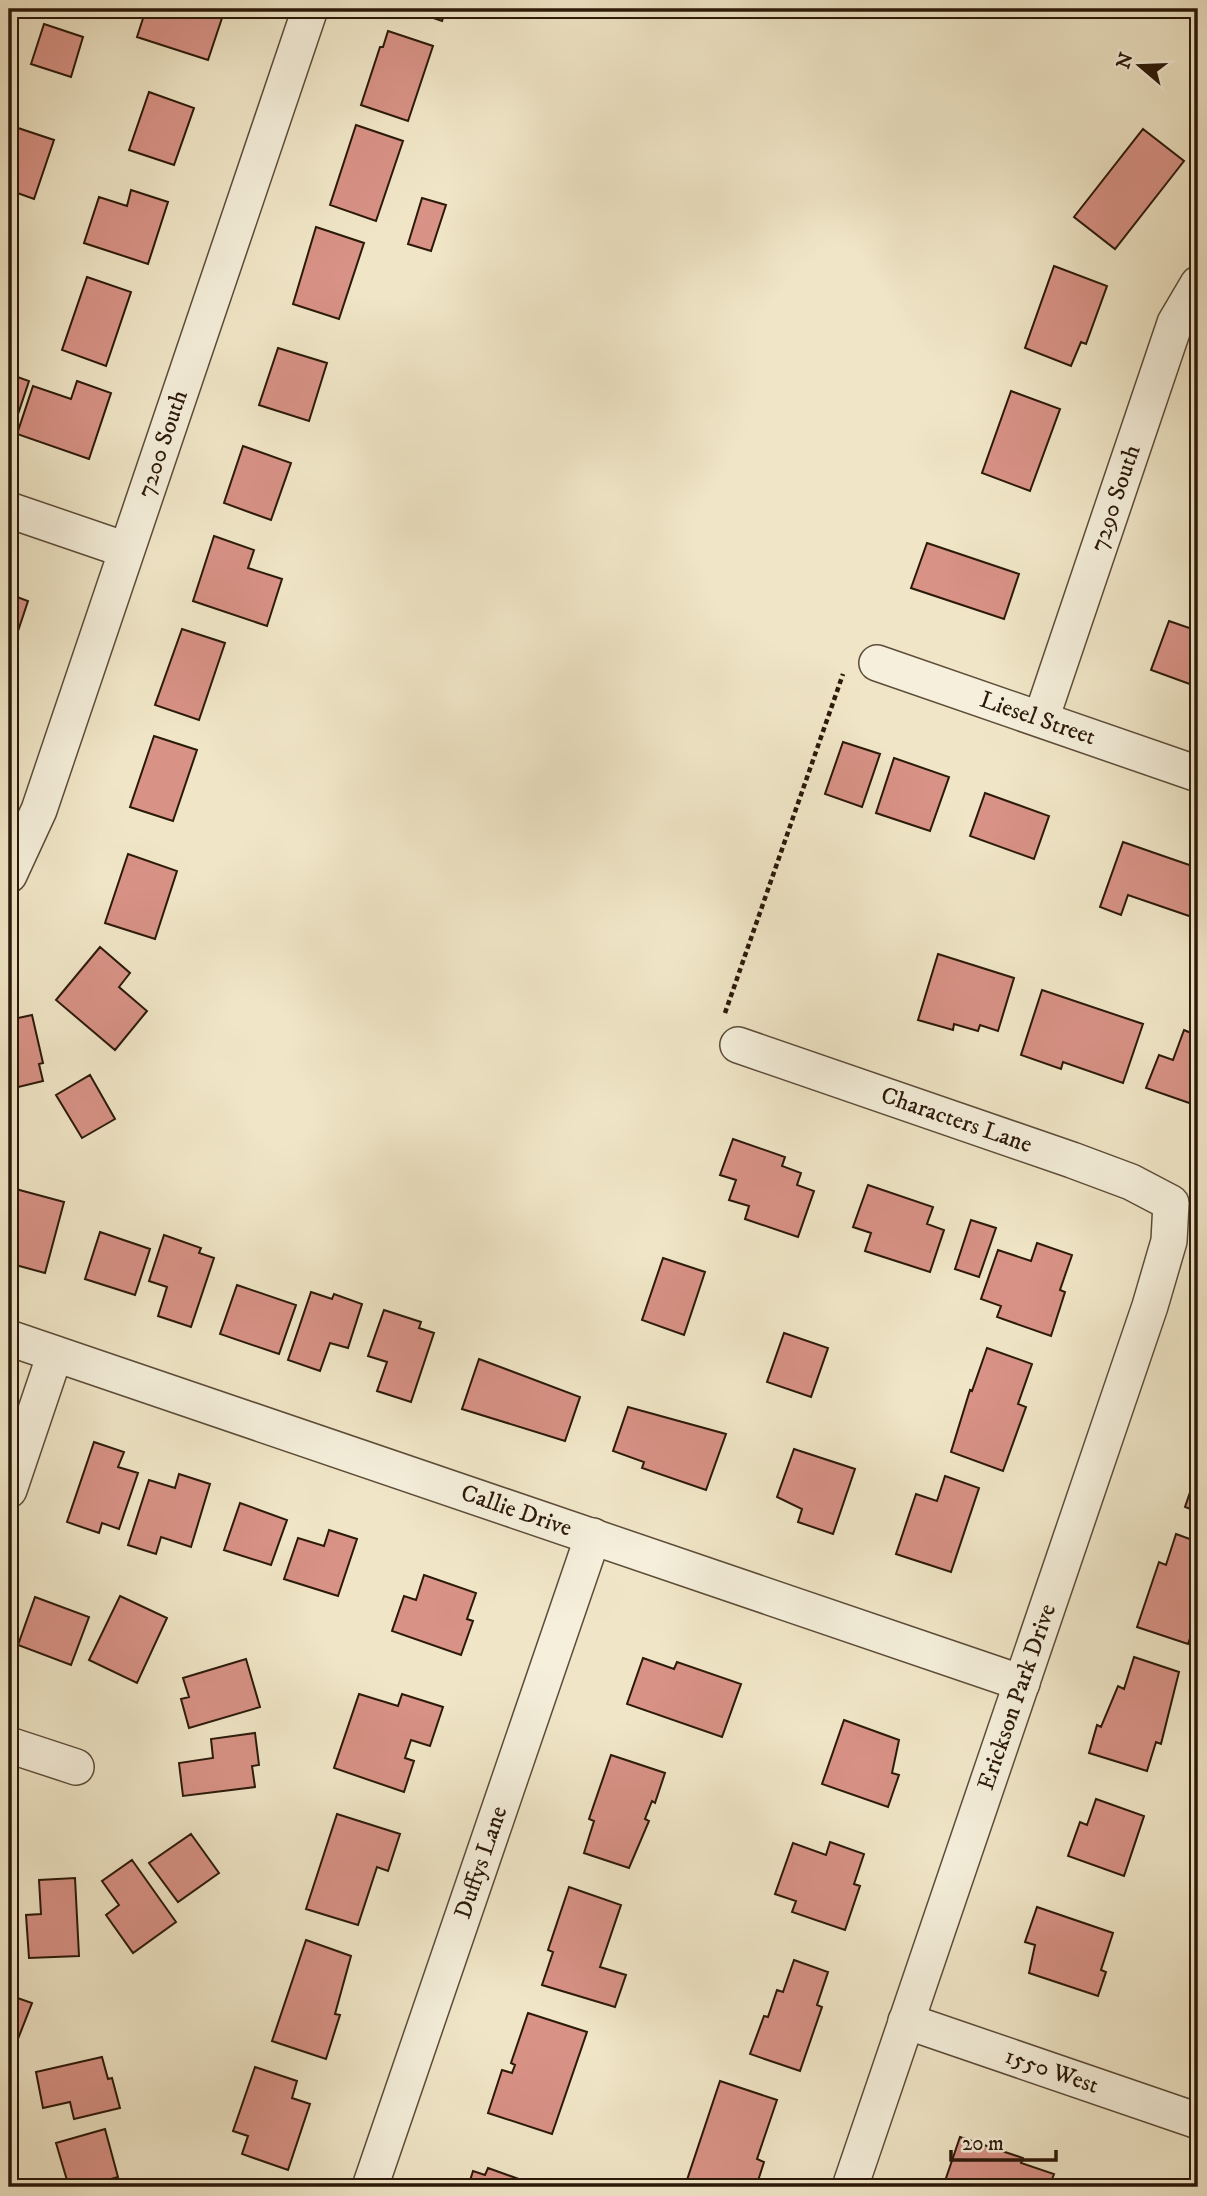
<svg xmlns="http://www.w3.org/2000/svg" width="1207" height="2196" viewBox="0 0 1207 2196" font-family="'IM FELL DW Pica',serif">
<rect width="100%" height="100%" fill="#f0e6c7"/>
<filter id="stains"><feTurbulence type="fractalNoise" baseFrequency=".00286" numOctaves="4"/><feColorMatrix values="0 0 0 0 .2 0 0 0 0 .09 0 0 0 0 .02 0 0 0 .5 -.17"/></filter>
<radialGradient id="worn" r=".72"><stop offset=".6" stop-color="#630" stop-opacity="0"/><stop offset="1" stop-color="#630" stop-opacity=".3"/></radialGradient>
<!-- building -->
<path fill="#d89286" stroke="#2b1909" stroke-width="2" d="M146,9h79l-17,51 -71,-23z
M407,9h39l-4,12z
M44,24l39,13 -12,40 -40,-13z
M388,31l45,15 -25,75 -47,-16 19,-58h3z
M9,37l7,3 -7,23z
M149,92l45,16 -20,57 -45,-15z
M9,125l45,15 -20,59 -25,-9z
M356,125l47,16 -27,80 -46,-16z
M1143,129l41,32 -69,88 -41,-32z
M131,190l37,12 -20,62 -64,-21 15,-46 28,9z
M422,198l24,7 -15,46 -23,-7z
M316,227l48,16 -25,76 -46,-15z
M1054,266l53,20 -21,58 -5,-2 -10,24 -46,-18z
M87,277l44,15 -25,74 -44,-16z
M278,348l49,15 -18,58 -50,-16z
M9,374l20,7 -16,48 -4,-1z
M77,381l34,12 -22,66 -72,-25 16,-48 38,13z
M1011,391l49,18 -30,82 -48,-18z
M243,446l48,17 -20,57 -47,-17z
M1198,533v23l-7,-3z
M214,536l40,14 -6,18 34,11 -15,47 -74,-25z
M927,543l92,31 -15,45 -93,-31z
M9,594l19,7 -19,57z
M1169,621l29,10v56l-47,-17z
M182,629l43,14 -26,77 -44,-15z
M154,736l43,14 -24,71 -43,-14z
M843,742l37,12 -18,53 -37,-13z
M894,758l55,19 -19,54 -54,-18z
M985,793l64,23 -15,43 -64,-23z
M1123,842l75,26v51l-70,-24 -7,20 -21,-8z
M128,854l49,17 -22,68 -50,-16z
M100,947l30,26 -11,14 28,24 -32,39 -59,-50z
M938,954l76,24 -16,53 -18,-6 -2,6 -24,-7 -1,6 -35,-10z
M1042,990l101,34 -20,59 -60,-21 -2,7 -40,-14z
M32,1015l11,48 -4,1 4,17 -33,8 -1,-69z
M1184,1030l14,6v70l-52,-18 13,-33 14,5z
M90,1075l25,44 -33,19 -26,-43z
M733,1139l52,18 -3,9 19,7 -4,12 17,6 -16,46 -53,-18 4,-13 -20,-6 7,-20 -16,-5z
M868,1185l65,22 -6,17 17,6 -14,42 -65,-21 6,-18 -18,-6z
M12,1188l52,14 -19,71 -33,-9 5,-21 -8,-2v-40z
M971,1220l25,8 -17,49 -24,-8z
M100,1232l50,17 -15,46 -50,-16z
M164,1235l37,13 -2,5 15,5 -23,69 -33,-11 9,-29 -18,-6z
M1037,1243l35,12 -12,35 5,2 -14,44 -54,-19 4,-11 -20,-7 17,-49 33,11z
M663,1258l42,14 -21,63 -42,-15z
M237,1285l59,20 -17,49 -59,-20z
M311,1292l21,7 2,-5 28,10 -14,44 -18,-5 -10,28 -32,-11z
M384,1310l37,12 -2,6 15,5 -23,69 -34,-11 10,-29 -19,-6z
M784,1333l44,15 -17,49 -44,-15z
M987,1348l45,16 -14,40 8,3 -23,64 -52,-19 19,-62 2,1z
M479,1359l101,38 -15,44 -103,-32z
M628,1407l98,27 -20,56 -64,-22 2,-6 -31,-11z
M94,1442l30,10 -6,15 20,6 -19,56 -17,-6 -3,10 -32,-11z
M794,1449l61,20 -22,65 -35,-12 4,-13 -25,-12z
M1198,1469v43l-13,-5z
M179,1474l31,10 -19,63 -30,-10 -5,17 -28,-9 21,-65 26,8z
M945,1476l34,12 -28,84 -55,-18 20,-60 21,7z
M240,1503l47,17 -16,45 -47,-15z
M329,1530l28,9 -19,57 -54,-17 14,-41 26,8z
M1176,1534l22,8v73l-10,29 -51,-17 22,-65 7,3z
M424,1575l52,18 -9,26 6,2 -12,34 -69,-24 12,-35 12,4z
M120,1596l47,22 -30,65 -48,-23z
M35,1597l54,20 -18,48 -53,-20z
M1134,1657l45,15 -18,72 -5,-2 -9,29 -58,-18 8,-28 4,2 17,-41 6,3z
M643,1658l31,11 3,-7 64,22 -19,53 -95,-33z
M246,1659l14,48 -71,21 -8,-29 8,-2 -6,-19z
M359,1694l39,12 4,-12 41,13 -13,39 -19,-6 -6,18 9,3 -10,31 -70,-24z
M844,1720l55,20 -7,33 7,2 -11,32 -66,-23z
M255,1733l4,32 -7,1 3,21 -72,9 -4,-33 34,-5 -2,-19z
M611,1755l54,18 -10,30 -3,-2 -7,18 4,2 -20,47 -45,-15 10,-32 -5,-2z
M1096,1799l48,17 -20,60 -56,-20 12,-34 7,3z
M337,1814l63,20 -12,37 -11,-4 -19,58 -52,-16z
M191,1834l28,39 -41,29 -29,-39z
M830,1842l34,12 -10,30 6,2 -15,44 -53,-18 4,-11 -21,-7 18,-51 33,12z
M132,1860l44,62 -43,31 -27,-38 13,-10 -17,-24z
M75,1878l4,78 -50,2 -3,-43 15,-1 -2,-34z
M569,1887l52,18 -21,62 26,8 -11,32 -73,-22 11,-33 -5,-2z
M1037,1907l76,26 -12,37 5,2 -8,24 -69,-23 6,-28 -10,-3z
M306,1940l45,16 -16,58 5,1 -14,44 -54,-18z
M794,1960l34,12 -11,33 5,2 -22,64 -50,-17 14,-38 4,1 9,-27 6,2z
M9,1995l23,8 -16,41 -7,-3z
M528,2013l59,19 -35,102 -64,-21 14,-43 10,3 3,-8 -4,-2z
M102,2057l6,22 4,-1 8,30 -46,11 -4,-17 -27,6 -7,-36z
M255,2067l42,14 -5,17 18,6 -22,66 -46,-16 6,-18 -15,-5z
M720,2081l57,19 -20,59 7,3 -8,25h-49l-20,-7z
M105,2129l13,48 -35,10h-14l-13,-44z
M960,2137l63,21 -2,5 33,11 -5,13h-106z
M488,2168l42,15 -2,4h-60l5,-16 12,4z"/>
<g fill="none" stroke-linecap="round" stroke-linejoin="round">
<!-- street casing -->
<g stroke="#5c4c38" stroke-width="38">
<g id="street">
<path d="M9,510l117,40"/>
<path id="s1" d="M877,663l321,111"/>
<path id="s2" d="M1041,719l134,-396 23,-39"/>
<path id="s3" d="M9,875l30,-65 271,-801"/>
<path id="s4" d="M738,1045l334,115 59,22 40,21 -2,38 -19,65 -300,881"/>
<path id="s5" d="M9,1338l1013,345"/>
<path d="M9,1490l46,-136"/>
<path d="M9,1745l67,22"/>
<path id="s6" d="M906,2021l292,100"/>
<path id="s7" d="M370,2187l223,-651"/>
</g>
</g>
<!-- path -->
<path stroke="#2b1909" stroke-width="4.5" stroke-dasharray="5 3.5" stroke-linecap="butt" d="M725,1013l118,-339"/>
<!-- street -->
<use href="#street" stroke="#f5efdb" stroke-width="35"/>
</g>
<g text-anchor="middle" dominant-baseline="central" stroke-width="7" stroke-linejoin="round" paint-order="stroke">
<!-- street labels -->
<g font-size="24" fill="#2b1909" stroke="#f5efdb">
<text stroke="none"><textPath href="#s3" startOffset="458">7200 South</textPath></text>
<text stroke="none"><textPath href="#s2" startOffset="233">7290 South</textPath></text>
<text stroke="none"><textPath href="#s1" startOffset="170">Liesel Street</textPath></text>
<text stroke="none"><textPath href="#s4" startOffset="231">Characters Lane</textPath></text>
<text stroke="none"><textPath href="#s5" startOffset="536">Callie Drive</textPath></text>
<text transform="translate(1017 1697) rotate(-71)">Erickson Park Drive</text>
<text stroke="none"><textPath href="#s7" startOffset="343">Duffys Lane</textPath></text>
<text stroke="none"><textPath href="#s6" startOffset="154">1550 West</textPath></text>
</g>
</g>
<!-- margin -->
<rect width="1207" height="2196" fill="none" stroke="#f0e6c7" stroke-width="35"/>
<rect x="10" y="10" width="1186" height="2175" fill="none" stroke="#2b1909" stroke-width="3.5"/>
<rect x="18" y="18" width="1172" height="2161" fill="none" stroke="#2b1909" stroke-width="2"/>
<!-- north arrow -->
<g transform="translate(1140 66) rotate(289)" stroke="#f5efdb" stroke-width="5" paint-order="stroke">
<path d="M0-5L12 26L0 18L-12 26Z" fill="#2b1909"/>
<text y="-10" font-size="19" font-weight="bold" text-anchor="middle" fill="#2b1909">N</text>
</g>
<!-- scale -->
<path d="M951 2150v10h105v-10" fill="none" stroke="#2b1909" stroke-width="3.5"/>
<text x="962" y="2150" font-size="21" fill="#2b1909" stroke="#f5efdb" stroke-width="5" paint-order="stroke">20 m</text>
<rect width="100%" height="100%" filter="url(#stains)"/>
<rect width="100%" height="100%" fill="url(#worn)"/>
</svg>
